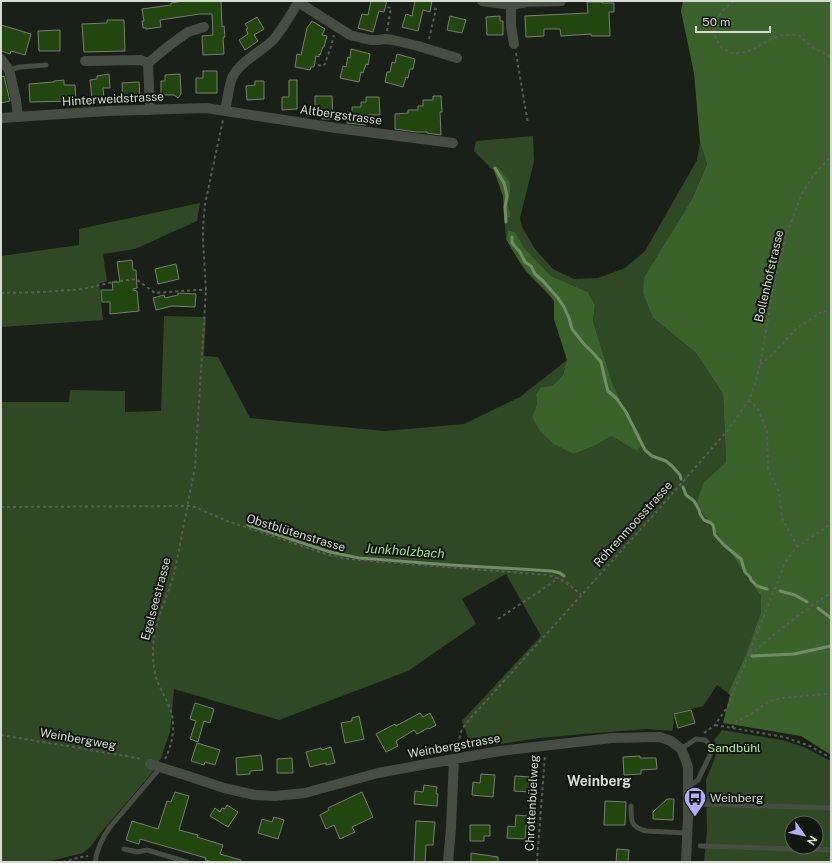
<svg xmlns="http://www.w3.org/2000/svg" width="832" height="863" viewBox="0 0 832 863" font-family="'Public Sans',sans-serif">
<rect width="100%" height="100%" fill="#192017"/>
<!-- green -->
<path fill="#304925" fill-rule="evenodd" d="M533,136l1,25 -14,57 2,9 13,22 18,20 21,10 24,-1 27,-10 20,-17 52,-91 3,-18 7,22 -15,35 -24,40 -15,79 43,35 27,41 3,68 -23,21 -7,21 65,92v16l-15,42 -18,39 -11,-8 -14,21 -30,8 1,9 -2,8 -25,-2 -52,4 -55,5 -68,10 -10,-27 79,-85 -35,-62 -44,25 14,25 -68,47 -129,49 -105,-31 -4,43 -9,26 -9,15 -49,57 -13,17 -7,6 -37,9h-45v-460h68l1,-12 55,1v21l36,-1 3,-95 42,1 -2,39 14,1 32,61 135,13 79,-7 56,-27 47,-37 -4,15 -11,11 -11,1 -5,7 1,10 -5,13 42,37 20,-8 18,-10h29l-16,-26 -13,-28 -19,-61 2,-16 -7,-13 -37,-16 -26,-27 -10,-17 -7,-2 -2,9 -2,-24 2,2 4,-5 -2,-7 2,-13 -14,-23 -2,2 -20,-20 2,-10z
M200,203l-3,18 -62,28 -32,5 4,27 -8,3 4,36 -102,7v-71l78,-11v-16z
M722,730l60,10 22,7 27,14v101h-127l3,-30 -1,-52c4,-12 15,-28 8,-40zM792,823h24v24h-24z"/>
<!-- forest -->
<path fill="#3c622b" d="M683,1h148v754l-30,-19 -78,-13 7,-28 -2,-2 18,-39 15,-42v-16l-65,-92 7,-21 23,-21 -3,-68 -27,-41 -43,-35 -10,-25 1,-15 48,-79 15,-35 -7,-22 -6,-69 -13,-62z
M499,168l11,15v9l-2,13 2,7v5h-4l-2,-2 -1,-19 -9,-25 2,-2z
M508,230l7,2 10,17 26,27 37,16 7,13 -2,16 19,61 13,28 16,26v9l-4,6 -25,-15 -18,10 -20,8 -20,-10 -14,-13 -8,-14 5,-13 -1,-10 5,-7 11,-1 11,-11 4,-15 -13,-41v-18c-8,-11 -19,-20 -28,-30 -7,-10 -14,-21 -20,-32z"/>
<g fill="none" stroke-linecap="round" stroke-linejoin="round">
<!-- stream -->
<path stroke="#728e66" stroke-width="3" d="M495,168l9,15 2,8 1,5 -2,11 1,15
M512,237v6l8,9 5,10 6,4 4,8 8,7 15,17 6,9 5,11 3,11 12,15 9,9 8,9 5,22 2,7 8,7 10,14 19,38 7,6 14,5 6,5 8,9 1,4
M683,487l3,8 8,6 5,9 1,4 4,6 7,3 2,2 2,10 9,10 17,14 4,13 5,5 1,3 6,6 10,3
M248,525l82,27 29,6 91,7 70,4 32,2 8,2 4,3
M780,591l15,4 12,7
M818,608l13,10
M752,656l42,-2 37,-8"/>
</g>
<!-- building -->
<path fill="#21460e" stroke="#777f73" d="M184,1h37l1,26 2,-1 1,11h-2l1,17 -21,1 -1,-19 11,-1 -1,-21h-12l-40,6 1,7 -15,2v-1h-3l-1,-7h2l-2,-12 29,-4v-2z
M371,1h16l-3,11 -5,-1 -6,21 -15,-4 4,-14 6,1z
M415,1h17l-2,11 -7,-2 -5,21 -16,-4 4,-13 6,2z
M587,2h15v1h12v9h-5l1,24h-19v-2l-30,2 -1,-7h-16v7l-18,1 -1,-21 63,-3z
M450,16l16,4 -4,13 -15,-3z
M500,16v5h3v14h-16l-1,-18z
M257,17l7,12 -10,6 4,6 -13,9 -6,-10 9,-6 -2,-5 2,-1 -3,-4z
M107,20h17l1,31 -41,1 -2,-28 25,-1z
M312,21l13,8 -3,6 5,1 -3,11h-1l-3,8 -1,-1v3l-3,-1 -2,11h-3l-1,3 -15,-3 2,-13 4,1 6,-27z
M1,25l30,9 -6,21 -14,-4 -1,3 -9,-3z
M60,30v21h-21l-1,-20z
M351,49l19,5 -2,11 -2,-1 -3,9 -2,-1 -2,10 -19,-4 3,-12 3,1 2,-10 2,1z
M397,54l18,5 -2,10h-3l-2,9 -2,-1 -3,10 -18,-5 2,-10h3l2,-10 3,1z
M203,71h14v22h-21v-15h7z
M109,74l1,14h-7l1,10 -12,1 -2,-19 7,-1v-3z
M180,74l1,18v2l-3,4 -4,-3h-13v-14h4v-6z
M4,76l6,25 -9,2v-26z
M64,80v5h11l1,16 -46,1 -1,-18 25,-2v-1z
M289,80h8v29l-15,1v-13h7z
M255,81h9v18l-17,1 -1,-14 9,-1z
M139,82l1,15 -17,1 -1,-15z
M315,96h17l1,23h-11v-8h-7z
M433,96h8l1,16h-2l1,23 -14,-2v-1h-11l-21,-3v-15l13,-1v-3h10v-4h5v-6h10z
M366,97h13l1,18h-14v10l-19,-2v-11h5v-5h9v-5h5z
M132,260l1,10h3l1,18 -4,1v1l4,1 2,20 -29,3v-12h-8l-1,-12h12l-1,-8h8l-3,-20z
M176,264l3,15 -21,5 -3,-15z
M178,293l18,1 -1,13 -23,-1 -16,4 -3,-12 11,-3 1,3 13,-3z
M195,703l19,6 -4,14 -6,-2 -6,21 -8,-3 6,-18 -6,-2z
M691,710l4,13 -17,5 -4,-14z
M420,713l3,4 7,-4 6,12 -7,4 -1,-1 -11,6 -3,-4 -18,11 2,5 -12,6 -10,-18 19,-10 1,2z
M359,716l5,23 -19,4 -4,-20 11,-2v-3z
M197,743l23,7 -5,15 -10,-3 -1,3 -13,-4z
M331,747l4,16 -9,2v-2l-16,4 -4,-15 15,-4 1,2z
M261,755l2,15 -13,1v3l-13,1 -1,-17z
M640,756v2h16l1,11 -16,1v4l-17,1 -1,-18z
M292,758l1,15h-16v-14z
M481,774l14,1 -2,22 -21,-2 1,-13 7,1z
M515,776l15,1v15l-16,-1z
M424,785l13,2 -1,7h2l-1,12 -23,-2 1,-13 8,1z
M175,792l14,4 -10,34 19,5 -1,2 26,8 -3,9 21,6v2h-28l-8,-2 1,-2 -66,-19 -1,5 -13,-4 6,-19 26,8 9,-28 4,1z
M362,792l11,25 -21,10 3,5 -15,7 -6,-14 -8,4 -6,-14 9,-5 -1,-2z
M667,799h7l-1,21 -20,-1v-7z
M605,801l21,1 -1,23h-21z
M227,805l11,7 -10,15 -18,-11 5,-8 5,4 2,-4 3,1z
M516,815l11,1 -2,23 -18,-1 1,-12 7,1z
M274,817l10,3 -6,19 -20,-6 4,-14 10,3z
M416,821l19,1 -2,23h-7l-1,17h-11z
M470,825h20v11h-6v5h-14z
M617,849l12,1 -1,12h-12z
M471,853l27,4v5h-27z"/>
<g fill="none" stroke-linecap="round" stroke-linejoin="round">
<!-- path -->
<path stroke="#595f57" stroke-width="2" stroke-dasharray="3 3" stroke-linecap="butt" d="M734,1l-12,10 -6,10 -2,9 2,9 6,9 9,5h10l11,-3 21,-12 10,-3h15l17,14 16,8
M387,31l4,-23 -4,-1
M429,39l7,-30 -4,-1
M516,53l12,71
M318,65l5,1 2,-2 3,-9 2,-5 4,-15
M1,293l41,-1 41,-3 30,-7 23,-3 19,14 41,-3h10
M760,364l9,-6 28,-30 26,-17h8
M749,400l9,9 9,22 1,38 11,23 3,26 15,28
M1,507l187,-1 7,1 32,14 102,34 20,4 22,2 177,14c15,4 22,10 33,20
M498,619l61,-41
M750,655c26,-22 52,-44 81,-62
M715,725l69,12 26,9 21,12
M732,728l2,-3 3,-4 16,-8 16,-12 14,-3 43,-4 5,1
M704,733l11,-8 13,-19 57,-143 12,-16 34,-23
M1,735l72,12 69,12
M456,750l6,-21 7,-9 189,-210 70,-80 21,-30 6,-16 5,-20 15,-84 11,-45 16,-41 11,-18 18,-20
M165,759c8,-16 11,-34 5,-51 -4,-9 -9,-18 -13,-28 -3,-9 -4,-18 -4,-27 -1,-28 15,-56 22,-83l20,-103 11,-177 -3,-49v-14l2,-23 18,-84
M63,862l18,-5 7,-1
M537,862l8,-107"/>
<!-- lane -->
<path stroke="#464e43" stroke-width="5" d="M9,70l11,-3 26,-2
M681,749l15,-10 9,1 4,4 2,5 -1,6 -12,25 -10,7
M703,804l128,4
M631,806c0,14 -1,21 15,25l42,2
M700,846l131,4
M124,849l13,3 10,-2 40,12
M95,862c2,-13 7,-24 15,-35l51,-60"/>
<!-- street -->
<path stroke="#464e43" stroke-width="10" d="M482,1l29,4 16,-3 34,-1
M298,2l52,33 20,5h8l7,-1 8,1 25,6 39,12
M511,5v21l3,18
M1,59l8,11 7,30 2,17
M85,61l56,-1 7,3
M150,110l-2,-47 22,-18 18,-13 16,-5
M225,111c2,-9 4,-26 7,-33 7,-16 29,-26 41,-38 10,-11 18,-26 26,-39
M1,118l106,-7 99,-3 130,20 117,15
M150,764l41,13 33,11 31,7 20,1 30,-3 73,-20 76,-14 46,-8 112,-13 48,-1 11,4 10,8 4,9 3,9v50l-2,45
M448,862l3,-34 3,-69"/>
</g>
<!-- icons -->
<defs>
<g id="bus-pin" transform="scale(1.15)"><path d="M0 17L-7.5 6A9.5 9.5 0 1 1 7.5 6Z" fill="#b2adf9" stroke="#10170e"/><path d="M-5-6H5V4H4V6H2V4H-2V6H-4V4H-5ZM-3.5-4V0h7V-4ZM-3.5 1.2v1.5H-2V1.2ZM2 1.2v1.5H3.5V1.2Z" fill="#111"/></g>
</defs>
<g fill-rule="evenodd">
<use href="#bus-pin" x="695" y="798"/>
</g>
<g text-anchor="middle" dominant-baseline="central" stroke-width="4" stroke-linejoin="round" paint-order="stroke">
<!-- street labels -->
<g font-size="12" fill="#d5dad3" stroke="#10170e">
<text transform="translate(113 99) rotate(-3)">Hinterweidstrasse</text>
<text transform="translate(341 115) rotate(8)">Altbergstrasse</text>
<text transform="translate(769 276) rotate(-77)">Bollenhofstrasse</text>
<text transform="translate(633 524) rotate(-48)">Röhrenmoosstrasse</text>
<text transform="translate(296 533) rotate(17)">Obstblütenstrasse</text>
<text transform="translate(156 599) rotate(-75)">Egelseestrasse</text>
<text transform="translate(78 739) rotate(10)">Weinbergweg</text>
<text transform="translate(454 746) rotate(-10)">Weinbergstrasse</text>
<text transform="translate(532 803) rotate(-87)">Chrottenbüelweg</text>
</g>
<!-- park labels -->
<g font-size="12" fill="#b5ef9e" stroke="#10170e">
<text x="734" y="748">Sandbühl</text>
</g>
<!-- poi labels -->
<g font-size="12" fill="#d5dad3" stroke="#10170e" text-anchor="start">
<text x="710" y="798">Weinberg</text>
</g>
<!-- water labels -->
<g font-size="13" font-style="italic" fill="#a5de8e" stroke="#10170e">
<text transform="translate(405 551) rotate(4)">Junkholzbach</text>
</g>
<!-- quarter labels -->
<g font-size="14" font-weight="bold" fill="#d5dad3" stroke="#10170e">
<text x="599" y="781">Weinberg</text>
</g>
</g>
<!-- border -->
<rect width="832" height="863" fill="none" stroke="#d5dad3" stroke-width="4"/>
<!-- north arrow -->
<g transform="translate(804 835) rotate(123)"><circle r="19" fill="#10170e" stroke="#5f655d"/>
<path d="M0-3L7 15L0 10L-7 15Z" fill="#b2adf9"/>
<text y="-6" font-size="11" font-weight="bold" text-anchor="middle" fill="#d5dad3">N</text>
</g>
<!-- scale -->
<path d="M696 26v6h74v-6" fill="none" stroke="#d5dad3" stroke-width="2"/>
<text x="702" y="26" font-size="12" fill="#d5dad3" stroke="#10170e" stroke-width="3" paint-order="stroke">50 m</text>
</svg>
